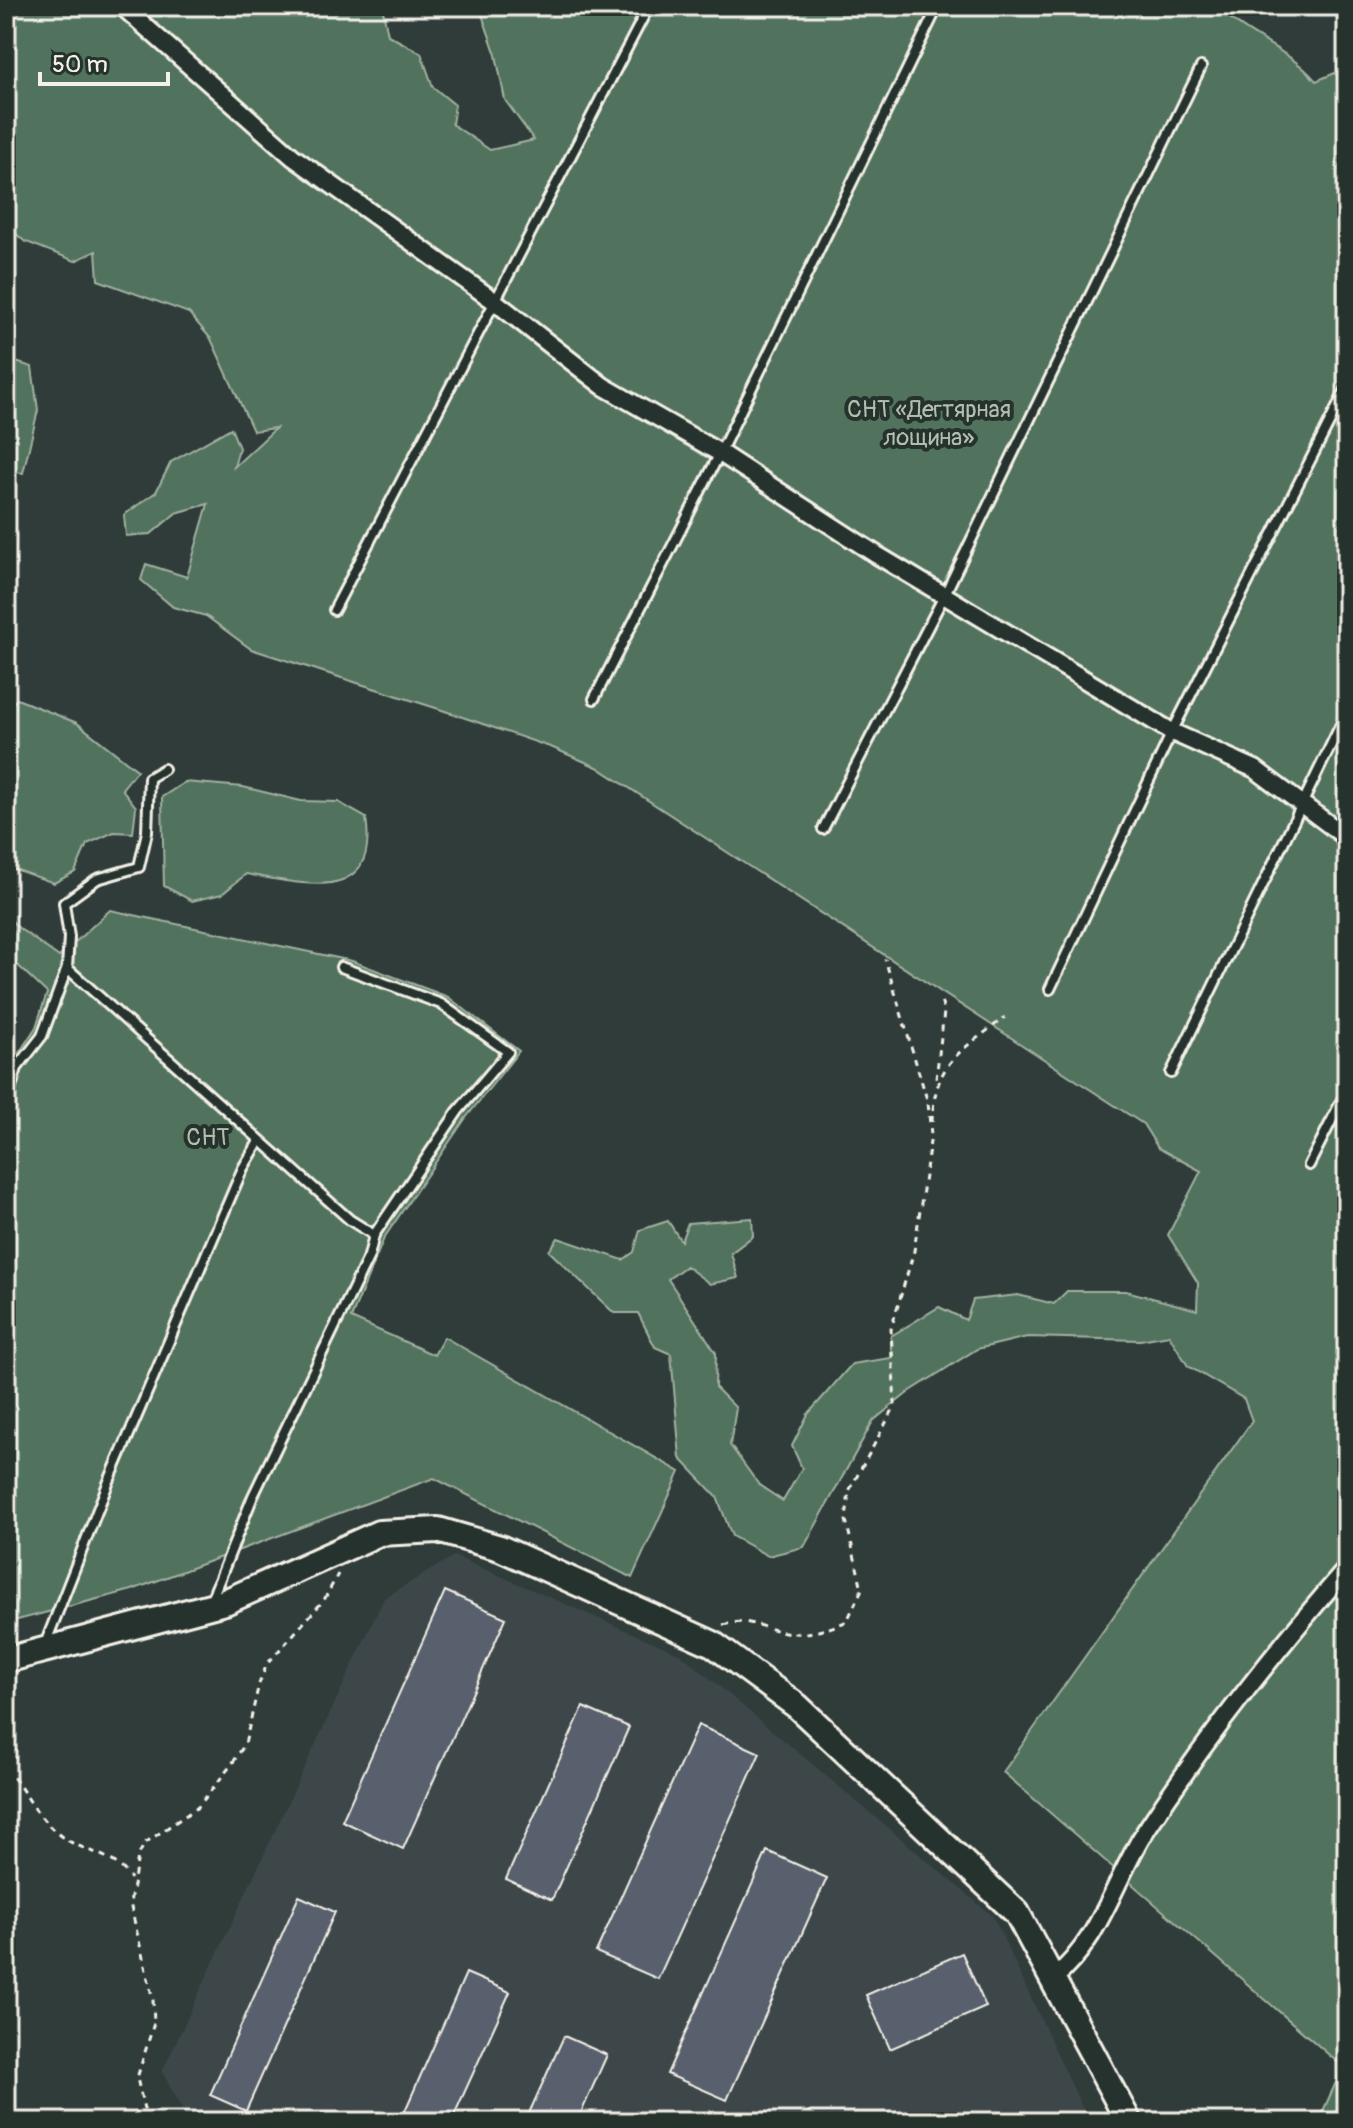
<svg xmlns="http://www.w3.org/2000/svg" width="1353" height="2128" viewBox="0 0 1353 2128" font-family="Pangolin,sans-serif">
<rect width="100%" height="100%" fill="#303c3a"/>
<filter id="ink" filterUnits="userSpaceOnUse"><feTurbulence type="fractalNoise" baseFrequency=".0125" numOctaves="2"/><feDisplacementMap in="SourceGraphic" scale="16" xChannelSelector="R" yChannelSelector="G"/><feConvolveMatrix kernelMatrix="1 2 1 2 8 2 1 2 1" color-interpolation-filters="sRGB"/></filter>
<g filter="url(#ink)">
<!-- built -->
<path fill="#3c4649" d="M454,1556l227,98 312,262 96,206h-900l-27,-50 222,-474z"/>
<!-- green -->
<path fill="#51725d" stroke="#a2b2a2" stroke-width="2" d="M6,6h376l6,29 33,18 12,34 22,18 -3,19 38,26 44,-10 -29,-40 -9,-45 -17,-49h738c29,31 70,41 99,75l19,-8 12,14v25l-7,5 7,15v1990h-29l25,-55 -340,-295 249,-351 -8,-22 -56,-33 -19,-31 -29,5 -113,-3 -50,12 -68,43 -36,29 -69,126 -36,9 -36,-20 -15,-39 -37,-39 -9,-104 -16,-7 -17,-34h-24l-65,-62 9,-13 65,22 11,-8 6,-22 28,-9 13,20 7,-18 64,-5 1,18 -22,17 7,25 -28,6 -24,-18 -18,13 48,74 -1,34 21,21 -6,37 29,40 24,16 19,-33 -10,-22 16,-32 44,-50 39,-6v-22l48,-29 27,13 7,-20 45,-5 36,9 13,-13h59l71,19 1,-27 -30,-48 33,-64 -43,-23 -15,-24 -546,-357 -44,-19 -114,-39 -188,-60 -45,-33 -33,-9 -32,-27 5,-16 41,13 21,-73 -32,9 -25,21 -25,2 -2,-21 32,-23 15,-30 60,-34 8,20 -5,19 42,-39 -23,3 -42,-92 -22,-26 -91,-33 -2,-29 -21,10 -51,-20 -18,-16z
M6,359l26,8 6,43 -15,63 -17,-2z
M17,699l60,24 60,47 -15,19 14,18 -3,26 -19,-1 -27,12 -12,28 -21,11 -48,-17v-157z
M185,782l58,5 58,14 37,1 28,16c14,89 -66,65 -120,56l-24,20 -30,7 -28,-15 -2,-89z
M110,910l242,51 96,36 71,54 -54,68 -81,119 -33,80 83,37 10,-18 236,135 -48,106 -198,-100 -302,112 -126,33v-550l30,-46 11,-34 -41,-39v-42l10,14 43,31z"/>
<!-- building -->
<path fill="#595f6d" stroke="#f4f1e8" stroke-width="2" d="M445,1591l61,27 -103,231 -61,-28z
M583,1707l46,20 -77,173 -46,-21z
M698,1725l62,28 -102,226 -62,-27z
M767,1851l60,27 -100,222 -60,-26z
M299,1896l36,16 -89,199 -36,-16z
M962,1953l24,54 -96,42 -24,-54z
M466,1973l44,19 -59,130h-51z
M564,2036l43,19 -30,67h-52z"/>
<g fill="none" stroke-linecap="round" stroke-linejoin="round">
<!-- lane casing -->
<g stroke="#f4f1e8" stroke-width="14">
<path id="lane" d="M334,610l315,-604
M594,699l126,-246 218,-447
M823,829l122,-235 256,-527
M67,968l2,-31 -5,-34 33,-24 42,-12 8,-35 2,-54 15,-9
M1050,989l122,-257 175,-344
M1171,1073l176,-361
M6,1103l11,-35 25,-32 25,-68 283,252 24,15
M1309,1165l38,-75
M210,1603l43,-107 116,-240 5,-21 84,-124 50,-59 -67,-48 -100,-37
M44,1647l63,-161 136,-318 17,-28"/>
</g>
<!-- street casing -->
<g stroke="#f4f1e8" stroke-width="22">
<path id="street" d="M122,6l171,151 200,143 110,86 117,67 157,102 295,177 83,37 92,69
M1053,1979c48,-39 61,-99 93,-149 60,-92 129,-179 201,-262"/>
</g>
<!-- secondary casing -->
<g stroke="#f4f1e8" stroke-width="30">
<path id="secondary" d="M6,1660l219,-58 154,-69 59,-3 62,18 213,96 84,62 220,207 112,209"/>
</g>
<!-- path -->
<path stroke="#f4f1e8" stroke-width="3" stroke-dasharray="6 6" stroke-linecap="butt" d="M936,1079l8,-67 -4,-16
M932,1122c3,-63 28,-69 73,-105
M723,1625c26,-8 36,3 62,7 20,4 43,-2 62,-11l15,-32 -16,-69 3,-29 46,-85 -4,-77 23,-78 17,-116 -3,-32 -43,-144
M6,1768c19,22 31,51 56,69 22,15 54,17 69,42
M147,2122l-10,-44 17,-55 -1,-23 -23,-97 8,-47 7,-13 53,-36 34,-43 13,-20 14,-60 8,-20 57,-64 14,-26"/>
<!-- lane -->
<use href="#lane" stroke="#26332d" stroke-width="8"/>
<!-- street -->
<use href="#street" stroke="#26332d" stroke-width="16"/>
<!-- secondary -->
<use href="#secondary" stroke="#26332d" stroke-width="24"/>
</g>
</g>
<g text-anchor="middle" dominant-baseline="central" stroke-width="8" stroke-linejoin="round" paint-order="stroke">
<!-- park labels -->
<g font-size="24" fill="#b3beb0" stroke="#26332d">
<text x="929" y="409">СНТ «Дегтярная<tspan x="929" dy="28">лощина»</tspan></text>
<text x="208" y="1137">СНТ</text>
</g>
</g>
<!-- margin -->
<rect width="1353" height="2128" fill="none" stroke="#26332d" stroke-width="32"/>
<rect x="16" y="16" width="1321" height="2096" fill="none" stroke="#f4f1e8" stroke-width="3" filter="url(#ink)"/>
<!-- scale -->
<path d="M40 72v12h128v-12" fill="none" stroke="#f4f1e8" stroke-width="4"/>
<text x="52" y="72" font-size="24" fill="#f4f1e8" stroke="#26332d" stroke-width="6" paint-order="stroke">50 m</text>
</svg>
